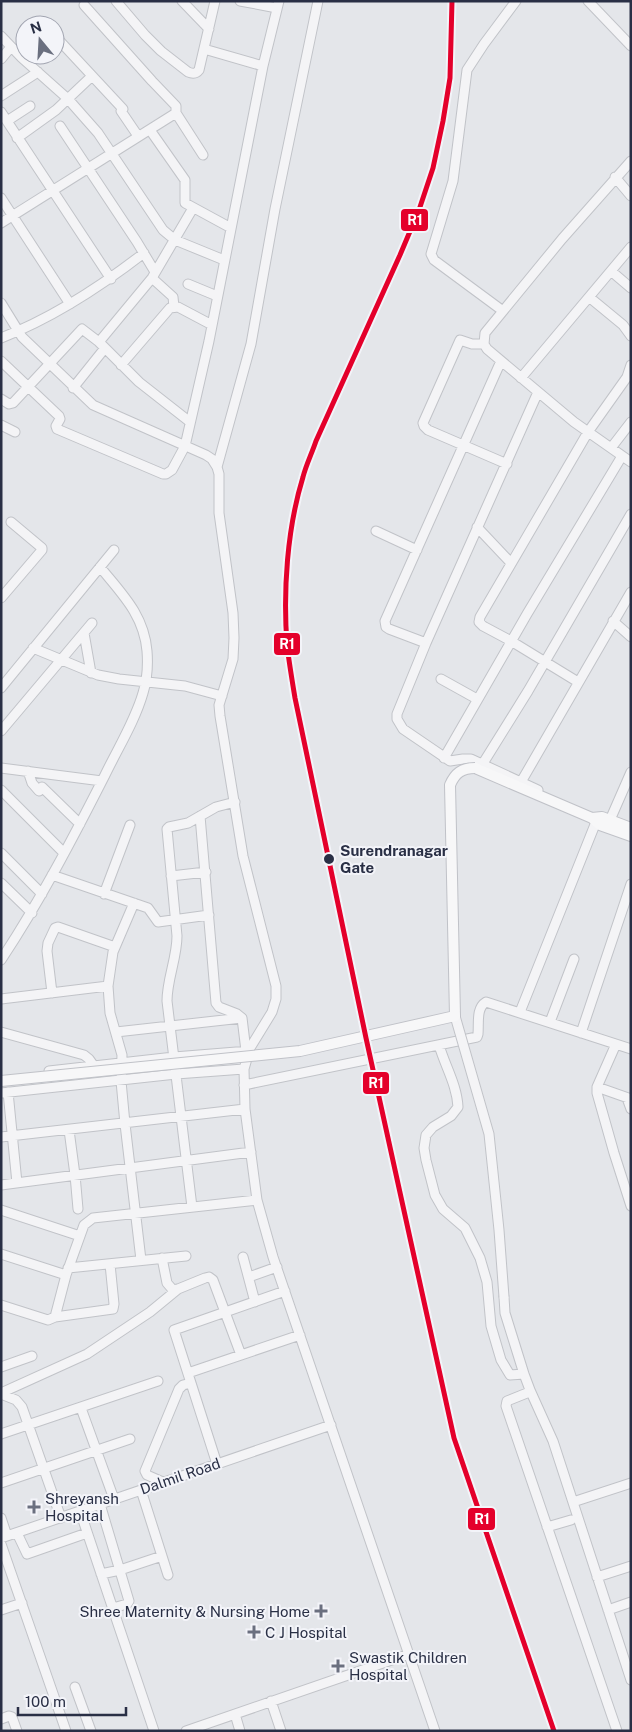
<svg xmlns="http://www.w3.org/2000/svg" width="632" height="1732" viewBox="0 0 632 1732" font-family="'Public Sans',sans-serif">
<rect width="100%" height="100%" fill="#e4e6ea"/>
<g fill="none" stroke-linecap="round" stroke-linejoin="round">
<!-- minor casing -->
<g stroke="#c1c3c8" stroke-width="11">
<path id="minor" d="M116,1l29,34 16,16 27,21c5,2 8,2 11,-2l16,-69
M182,1l27,28
M240,1l37,7
M588,1l43,45
M1,36l21,22 46,41 30,34 65,97 12,10 49,20
M56,37l67,72
M204,49l59,17
M1,59l10,-12
M1,96l37,-24
M121,111l17,25
M1,112l110,167
M176,113l27,42
M7,121l23,-15
M60,126l77,116 18,30
M150,130l35,50v23l46,25
M17,138l39,-28 36,-34
M631,161l-69,78 -77,94 -1,11 3,5 87,73 57,40
M615,177l16,19
M1,198l69,106
M1,223l175,-110v-7l-24,-25 -68,-76
M611,271l20,17
M152,278l21,19 1,10
M188,284l29,12
M589,297l34,28 8,11
M1,303l21,34 71,68 113,50 6,4 5,8 2,7v39l14,100 1,25 -1,21 -14,46 1,11 23,140 33,130v13l-4,13 -22,36 -6,21 1,40 12,91 16,57 162,474
M503,311l-69,-51 -3,-6 22,-73 14,-111 17,-26 32,-43
M1,338c52,-20 99,-51 143,-85
M99,342l53,-64 41,-70
M484,344h-12l-12,-4 -37,83 1,3 4,4 79,34
M1,361l58,55 1,3 -4,7 1,3 106,45h3l6,-4 13,-24 24,-105 54,-275 16,-65
M121,365l49,-57 8,-1 34,18
M521,378l110,-131
M73,388l32,-40
M538,392l-112,251 -29,71v5l6,10 47,32 13,-2h8l67,31
M1,399l8,5 4,-1 69,-74 17,13 40,40 51,40
M1,425l14,7
M611,448l20,-26
M217,467l34,-123 24,-135 43,-208
M477,527l34,36
M376,531l41,19
M1,598l41,-48v-2l-31,-26
M613,621l18,16
M84,633l7,40
M426,643l-37,-14 -3,-2 -1,-6 116,-260
M33,648l65,27 21,4 66,7 37,10
M441,679l36,20
M578,682l-67,-41 -28,-15 -4,-4 1,-5 108,-185 39,-55 4,-12
M1,688l113,-138
M1,731l91,-108
M444,758l83,-144 95,-158
M482,765l46,-74 103,-177
M1,768l101,13
M28,771l4,12 7,8
M521,782l110,-190
M42,787l38,37
M1,790l63,63
M200,816l16,187 3,4 18,7 5,4 4,33
M610,820l21,-48
M1,853l41,41
M52,875l96,33 10,14 51,-7
M171,876l35,-4
M1,883l31,30
M104,894l26,-69
M134,903l-21,49 -5,34 2,27 12,42 -1,26 4,43 16,136
M1,960c39,-59 72,-122 104,-185 13,-27 30,-54 38,-82 4,-13 5,-29 4,-42 -3,-36 -25,-57 -47,-84
M52,993l-5,-42 1,-8 7,-15 3,-1 57,20
M1,999l107,-13
M520,1012l76,-190
M550,1022l24,-63
M1,1032l83,23 5,4 5,7
M116,1032l126,-14
M581,1033l50,-149
M616,1044l-19,43v6l17,60 17,53
M439,1045c6,21 18,40 19,62l-7,9 -18,11 -7,8 -2,13 2,12 9,35 8,14 22,19 15,30 7,24 4,44 10,34 9,15 14,-1
M49,1071l125,-14 75,-6
M244,1085l233,-48 1,-3c1,-11 -2,-26 8,-32l145,47
M597,1087l34,12
M8,1092l9,91
M1,1093l175,-19 68,-5
M627,1098l4,11
M69,1130l6,45 3,34
M1,1137l244,-28
M1,1185l250,-33
M192,1207l-25,-206c0,-22 10,-43 10,-65l-10,-107 2,-2 19,-4 28,-16 19,-5
M1,1210l79,26
M1,1254l65,21
M243,1257l12,45
M162,1258l5,25 6,7 5,-1 27,-11 4,-1 4,3 28,75
M68,1268l118,-12
M249,1277l28,-10
M504,1297l1,16 19,61 6,16 -3,3 -20,8 -1,5 111,325
M1,1305l47,15 7,-3 11,-42 18,-50 9,-7 164,-18
M55,1317l58,-8 1,-5 -4,-40
M1,1367l31,-11
M188,1373l112,-38
M530,1390l23,51 78,239
M1,1393l86,-39 63,-42 28,-23
M1,1394l15,6 6,7 39,111
M81,1408l33,91
M1,1434l157,-53
M217,1464l-43,-134 111,-39
M163,1482l-16,-7 -2,-4 34,-82 4,-4 8,-2
M1,1483l129,-44
M141,1490l27,85
M573,1502l58,-19
M100,1504l29,97 -2,3 -14,4
M80,1511l74,220
M1,1518l6,18
M547,1527l24,-7
M17,1533l10,21 60,-21
M1,1538l330,-113
M1,1544l65,187
M101,1574l19,-4 42,-14
M597,1577l34,-11
M1,1610l21,-7
M608,1610l23,-8
M75,1687l16,44
M271,1701l10,30
M235,1714l5,17
M1,1719l8,-3 3,1 5,14
M186,1731l223,-77"/>
</g>
<!-- major casing -->
<g stroke="#c0c2c8" stroke-width="12">
<path id="major" d="M475,768l117,50 8,7 31,11
M592,818l10,-1 29,11"/>
</g>
<!-- minor -->
<use href="#minor" stroke="#f4f4f6" stroke-width="9"/>
<!-- major -->
<use href="#major" stroke="#f7f7f8" stroke-width="10"/>
<!-- minor-bridge casing -->
<g stroke="#c1c3c8" stroke-width="11" stroke-linecap="butt">
<path id="minor-bridge" d="M455,1016l34,118 10,96 5,67"/>
</g>
<!-- major-bridge casing -->
<g stroke="#c0c2c8" stroke-width="12" stroke-linecap="butt">
<path id="major-bridge" d="M1,1081l299,-30 155,-35 -5,-231c5,-12 12,-17 25,-17"/>
</g>
<!-- minor-bridge -->
<use href="#minor-bridge" stroke="#f4f4f6" stroke-width="9"/>
<!-- major-bridge -->
<use href="#major-bridge" stroke="#f7f7f8" stroke-width="10"/>
<!-- rail-1 casing -->
<g stroke="#f3f4f9" stroke-width="9">
<path id="rail-1" d="M452,1l-2,77 -7,43 -10,47 -14,42 -19,45 -84,186c-4,12 -10,24 -13,36 -16,52 -20,114 -16,168 2,17 5,35 8,53l71,340 88,400 100,293"/>
</g>
<!-- rail-1 -->
<use href="#rail-1" stroke="#e4002b" stroke-width="5"/>
</g>
<!-- markers -->
<circle fill="#292f45" stroke="#f3f4f9" stroke-width="2" cx="329" cy="859" r="6"/>
<g fill="#6a6f7f" stroke="#f3f4f9" stroke-width="2">
<path d="M31.5 1499.5h5v5h5v5h-5v5h-5v-5h-5v-5h5z"/>
<path d="M318.5 1603.5h5v5h5v5h-5v5h-5v-5h-5v-5h5z"/>
<path d="M251.5 1624.5h5v5h5v5h-5v5h-5v-5h-5v-5h5z"/>
<path d="M335.5 1658.5h5v5h5v5h-5v5h-5v-5h-5v-5h5z"/>
</g>
<g text-anchor="middle" dominant-baseline="central" stroke-width="4" stroke-linejoin="round" paint-order="stroke">
<!-- stop labels -->
<g font-size="15" font-weight="bold" fill="#292f45" stroke="#f3f4f9" text-anchor="start">
<text x="340" y="850">Surendranagar<tspan x="340" dy="17">Gate</tspan></text>
</g>
<!-- street labels -->
<g font-size="15" fill="#292f45" stroke="#f3f4f9">
<text transform="translate(180 1476) rotate(-19)">Dalmil Road</text>
</g>
<!-- poi labels -->
<g font-size="15" fill="#292f45" stroke="#f3f4f9" text-anchor="start">
<text x="45" y="1498">Shreyansh<tspan x="45" dy="17">Hospital</tspan></text>
<text x="310" y="1611" text-anchor="end">Shree Maternity &amp; Nursing Home</text>
<text x="265" y="1632">C J Hospital</text>
<text x="349" y="1657">Swastik Children<tspan x="349" dy="17">Hospital</tspan></text>
</g>
</g>
<g stroke="#f3f4f9" stroke-width="2">
<rect x="400" y="208" width="29" height="24" rx="5" fill="#e4002b"/>
<rect x="273" y="632" width="28" height="24" rx="5" fill="#e4002b"/>
<rect x="362" y="1071" width="28" height="24" rx="5" fill="#e4002b"/>
<rect x="467" y="1507" width="29" height="24" rx="5" fill="#e4002b"/>
</g>
<g font-size="14" text-anchor="middle" font-weight="bold" fill="#fff">
<text x="415" y="225">R1</text>
<text x="287" y="649">R1</text>
<text x="376" y="1088">R1</text>
<text x="482" y="1524">R1</text>
</g>
<!-- border -->
<rect width="632" height="1732" fill="none" stroke="#292f45" stroke-width="5"/>
<!-- north arrow -->
<g transform="translate(40 40) rotate(342)"><circle r="24" fill="#f3f4f9" stroke="#a2a5b1"/>
<path d="M0-4L9 19L0 12L-9 19Z" fill="#6a6f7f"/>
<text y="-8" font-size="14" font-weight="bold" text-anchor="middle" fill="#292f45">N</text>
</g>
<!-- scale -->
<path d="M18 1707v8h108v-8" fill="none" stroke="#292f45" stroke-width="2.5"/>
<text x="25" y="1707" font-size="15" fill="#292f45" stroke="#f3f4f9" stroke-width="4" paint-order="stroke">100 m</text>
</svg>
